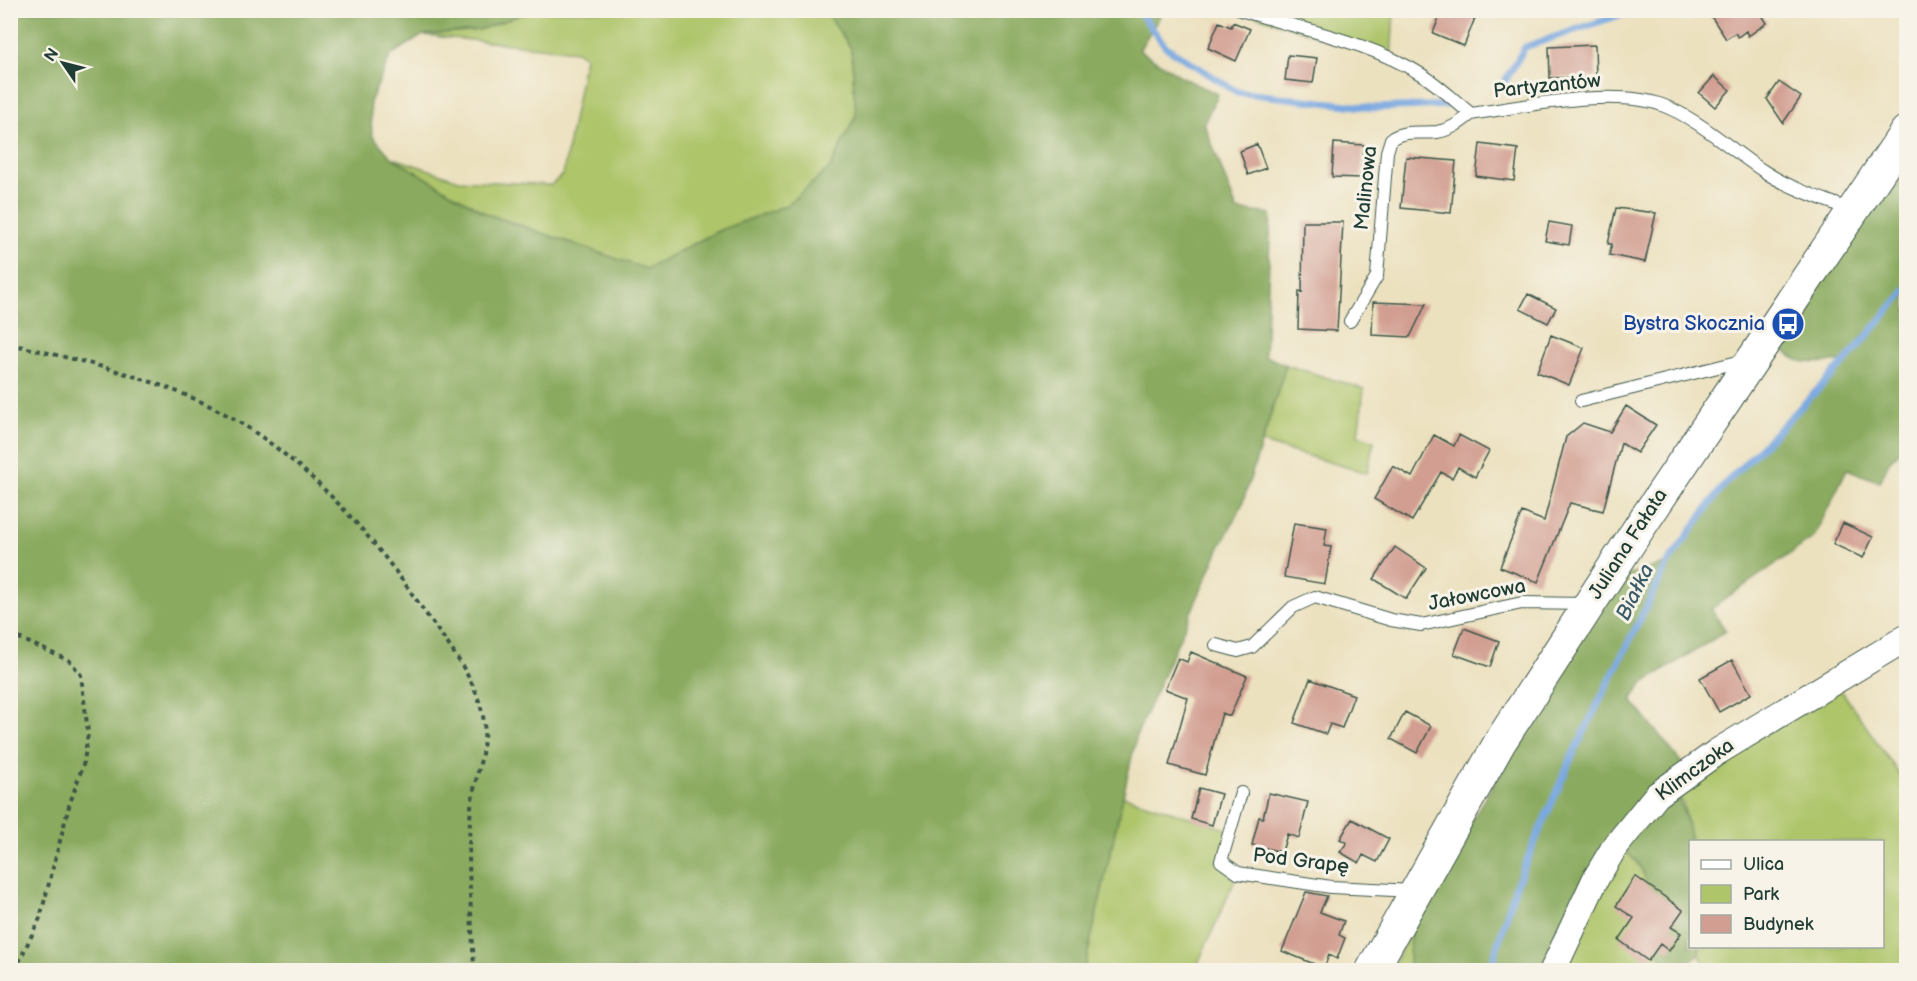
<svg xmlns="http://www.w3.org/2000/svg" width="1917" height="981" viewBox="0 0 1917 981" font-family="'Balsamiq Sans',sans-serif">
<rect width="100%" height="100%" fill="#f7f3e8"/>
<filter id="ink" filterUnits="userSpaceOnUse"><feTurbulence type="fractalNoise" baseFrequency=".0167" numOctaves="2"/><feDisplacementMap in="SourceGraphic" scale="12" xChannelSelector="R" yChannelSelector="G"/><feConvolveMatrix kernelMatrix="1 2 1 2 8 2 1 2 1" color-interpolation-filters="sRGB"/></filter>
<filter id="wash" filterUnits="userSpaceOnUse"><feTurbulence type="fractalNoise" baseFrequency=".008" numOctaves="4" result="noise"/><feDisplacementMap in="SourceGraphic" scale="24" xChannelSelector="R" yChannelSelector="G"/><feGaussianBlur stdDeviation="1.35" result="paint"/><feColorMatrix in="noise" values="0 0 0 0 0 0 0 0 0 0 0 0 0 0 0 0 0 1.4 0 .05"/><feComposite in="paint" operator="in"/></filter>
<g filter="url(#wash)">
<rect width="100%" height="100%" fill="#ece1bf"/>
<!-- green -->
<path fill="#aec56a" stroke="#66814f" stroke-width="1.5" d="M825,10l26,38 5,67 -26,53 -43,37 -69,26 -72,38 -159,-55 -96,-57 68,23 92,5 12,-11 22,-117 -9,-6 -153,-16 56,-5 52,-19z
M1241,11h153l-3,49z
M1286,365l78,24 -6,46 16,6 -7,32 -105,-30z
M1834,680l72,104v186h-199l-8,-17 1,-6 182,-1v-104l-191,-1 -8,-38 -12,-18z
M1123,796l107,34 -9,31 17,12 -43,97h-111z
M1625,851c8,7 14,12 18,22 3,7 1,16 1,23 2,26 10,55 27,74h-118z
M1410,933l-1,37h-18z"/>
<!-- forest -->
<path fill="#8aaa5e" stroke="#547449" stroke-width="1.5" d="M10,11h521l-52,19 -56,5 -32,20 -21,47 2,33 19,22 96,57 159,55 72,-38 69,-26 43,-37 26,-53 -5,-67 -26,-37h338l-24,39 46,29 33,15 -14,29 33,87 34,4 -6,142 21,9 -44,140 -22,42 -83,187 -53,236h-1073z
M1906,132v313l-17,17 -9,20 -33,-13 -33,68 -103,72 15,22 -84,53 -11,16 58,72 -18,13c30,46 20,109 19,161l10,1 -1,6 -15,17h-13c-17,-19 -25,-48 -27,-74 0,-7 2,-16 -1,-23 -4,-10 -10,-15 -18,-22l-72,119h-144l1,-37 29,-59 173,-287 18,-13 38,-11 56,-78 121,-123c-21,-2 -46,8 -61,-13l6,-13 15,-19 4,-21z"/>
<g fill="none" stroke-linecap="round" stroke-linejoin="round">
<!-- stream -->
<path stroke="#76a6e0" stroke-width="7" d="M1138,10l28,37 71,45 136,16 78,-3
M1502,86l23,-39 109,-37
M1490,970l26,-85 57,-131 95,-191 56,-78 122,-124 60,-71"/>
</g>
<g id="blocks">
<!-- building -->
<path fill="#d19e91" d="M1442,10h14l19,8 -11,28 -31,-13z
M1707,10h52l8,13 -19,13 -2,-5 -8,6 -3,-4 -9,6z
M1219,22l12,5 2,-5 17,7 -14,32 -28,-13z
M1595,45l1,32 -46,1 -1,-31z
M1288,55l29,3 -4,25 -28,-3z
M1714,76l16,14 -15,17 -16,-14z
M1779,82l22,15 -18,26 -16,-24z
M1334,143l30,2 -3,33 -29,-1z
M1257,144l9,24 -18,7 -8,-24z
M1480,144l38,5 -4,32 -38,-5z
M1406,157l50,4 -5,52 -50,-5z
M1616,208l40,5 -11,49 -36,-7 3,-11h-4z
M1303,222h40l-6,109 -39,-2 1,-38 3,1z
M1549,222l23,4 -3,19 -24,-4z
M1528,294l28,14 -8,15 -28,-14z
M1373,302l53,2 -16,33 -38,-2z
M1551,335l33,13 -15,37 -32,-13z
M1626,406l30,19 -19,28 -16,-10 -18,68 -33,-8 -32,79 -38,-15 22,-55 22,9 22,-84 17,-14 27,9z
M1434,435l20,11 5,-11 30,16 -14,26 -17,-10 -6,11 -11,-6 -29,49 -38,-22 19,-33 19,11z
M1294,523l33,5 -3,18 7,1 -6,37 -41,-7z
M1843,523l30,14 -10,21 -30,-14z
M1395,547l31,21 -20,31 -32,-20z
M1464,628l35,13 -9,26 -36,-13z
M1191,652l56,24 -17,40 -8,-3 -17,62 -36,-10 19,-67 -23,-9 13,-31 9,4z
M1732,660l19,34 -32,18 -19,-34z
M1310,679l44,16 -12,33 -12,-4 -4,10 -32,-11z
M1405,712l26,14 -14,27 -26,-14z
M1199,788l22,6 -9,31 -21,-6z
M1269,793l39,9 -9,36 -12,-4 -5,18 -30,-7 7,-28 4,1z
M1352,819l37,20 -12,23 -14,-7 -4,8 -19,-11 7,-9 -7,-4z
M1635,876l48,34 -12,17 10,6 -12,18 -9,-7 -12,17 -29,-21 15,-22 -18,-12z
M1306,892l21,4 -7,16 24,9 -5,14 6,3 -8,21 -8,-4 -5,13 -42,-17z"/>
</g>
</g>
<g filter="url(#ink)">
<use href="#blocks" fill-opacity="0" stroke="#3e5649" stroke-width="1.5"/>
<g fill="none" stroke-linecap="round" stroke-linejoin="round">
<!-- service casing -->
<g stroke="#3e5649" stroke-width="14">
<path id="service" d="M1241,10c62,20 127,31 183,66 17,11 32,26 47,38 51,-7 142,-27 191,-9 37,14 69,45 103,67 26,17 59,27 88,39
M1350,321l27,-45 10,-124 4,-13c15,-10 29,-5 46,-7 14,-2 24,-10 34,-18
M1581,401l165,-41
M1216,645l22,6 14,-4 41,-40 22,-10 76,23 30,5 101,-22 63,1
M1241,793l-20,68 17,12 93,14 83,4"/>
</g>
<!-- minor casing -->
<g stroke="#3e5649" stroke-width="28">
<path id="minor" d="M1553,970l43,-92 18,-30 43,-53 60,-43 189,-114"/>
</g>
<!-- tertiary casing -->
<g stroke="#3e5649" stroke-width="34">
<path id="tertiary" d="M1372,970l128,-228 139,-214 267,-396"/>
</g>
<!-- path -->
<path stroke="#3e5649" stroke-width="4" stroke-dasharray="4.5 4.5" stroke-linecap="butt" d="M10,344c73,17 160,37 224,75 78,47 139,117 190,192 24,34 54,69 60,111 3,27 -10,58 -13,85 -5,54 1,109 3,163
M10,634l60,27 11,14 7,58 -4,29 -15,44 -29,112 -25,52"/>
<!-- service -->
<use href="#service" stroke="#fff" stroke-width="12"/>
<!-- minor -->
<use href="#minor" stroke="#fff" stroke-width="26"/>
<!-- tertiary -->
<use href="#tertiary" stroke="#fff" stroke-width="32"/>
</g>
</g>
<!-- icons -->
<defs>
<g id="bus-disc" transform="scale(1.725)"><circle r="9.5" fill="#1a4fb4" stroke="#f7f3e8"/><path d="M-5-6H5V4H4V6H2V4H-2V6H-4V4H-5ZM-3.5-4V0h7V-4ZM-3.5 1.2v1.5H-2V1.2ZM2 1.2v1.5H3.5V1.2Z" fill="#fff"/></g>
</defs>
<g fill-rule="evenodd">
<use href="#bus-disc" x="1788" y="324"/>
</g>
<g text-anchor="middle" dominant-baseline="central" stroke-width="6" stroke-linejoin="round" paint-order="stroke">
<!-- street labels -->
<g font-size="20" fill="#1f3d34" stroke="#f7f3e8">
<text transform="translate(1547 86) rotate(-6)">Partyzantów</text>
<text transform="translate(1366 188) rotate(-84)">Malinowa</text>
<text transform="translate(1628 544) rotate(-57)">Juliana Fałata</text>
<text transform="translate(1477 595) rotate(-11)">Jałowcowa</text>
<text transform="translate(1695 770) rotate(-36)">Klimczoka</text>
<text transform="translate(1301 861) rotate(7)">Pod Grapę</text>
</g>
<!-- transit labels -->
<g font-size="20" fill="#164399" stroke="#f7f3e8" text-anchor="end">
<text x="1765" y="324">Bystra Skocznia</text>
</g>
<!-- water labels -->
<g font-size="21" font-style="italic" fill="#395c68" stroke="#f7f3e8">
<text transform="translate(1635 592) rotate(-64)">Białka</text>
</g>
</g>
<!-- margin -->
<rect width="1917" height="981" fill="none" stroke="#f7f3e8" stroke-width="36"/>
<!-- legend -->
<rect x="1689" y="840" width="195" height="108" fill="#f7f3e8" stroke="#a1aaa0" stroke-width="1.5"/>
<rect x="1701" y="860" width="30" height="9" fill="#ffffff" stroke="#a1aaa0" stroke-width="1.5"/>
<text x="1743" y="870" font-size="18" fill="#1f3d34">Ulica</text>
<rect x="1701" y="885" width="30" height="18" fill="#aec56a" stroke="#a1aaa0" stroke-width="1.5"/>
<text x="1743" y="900" font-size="18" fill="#1f3d34">Park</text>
<rect x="1701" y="915" width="30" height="18" fill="#d19e91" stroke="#a1aaa0" stroke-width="1.5"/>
<text x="1743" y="930" font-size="18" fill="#1f3d34">Budynek</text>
<!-- north arrow -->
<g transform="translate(63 63) rotate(305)" stroke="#f7f3e8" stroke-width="4.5" paint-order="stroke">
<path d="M0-4.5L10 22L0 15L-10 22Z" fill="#1f3d34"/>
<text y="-9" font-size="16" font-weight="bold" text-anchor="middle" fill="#1f3d34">N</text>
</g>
</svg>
